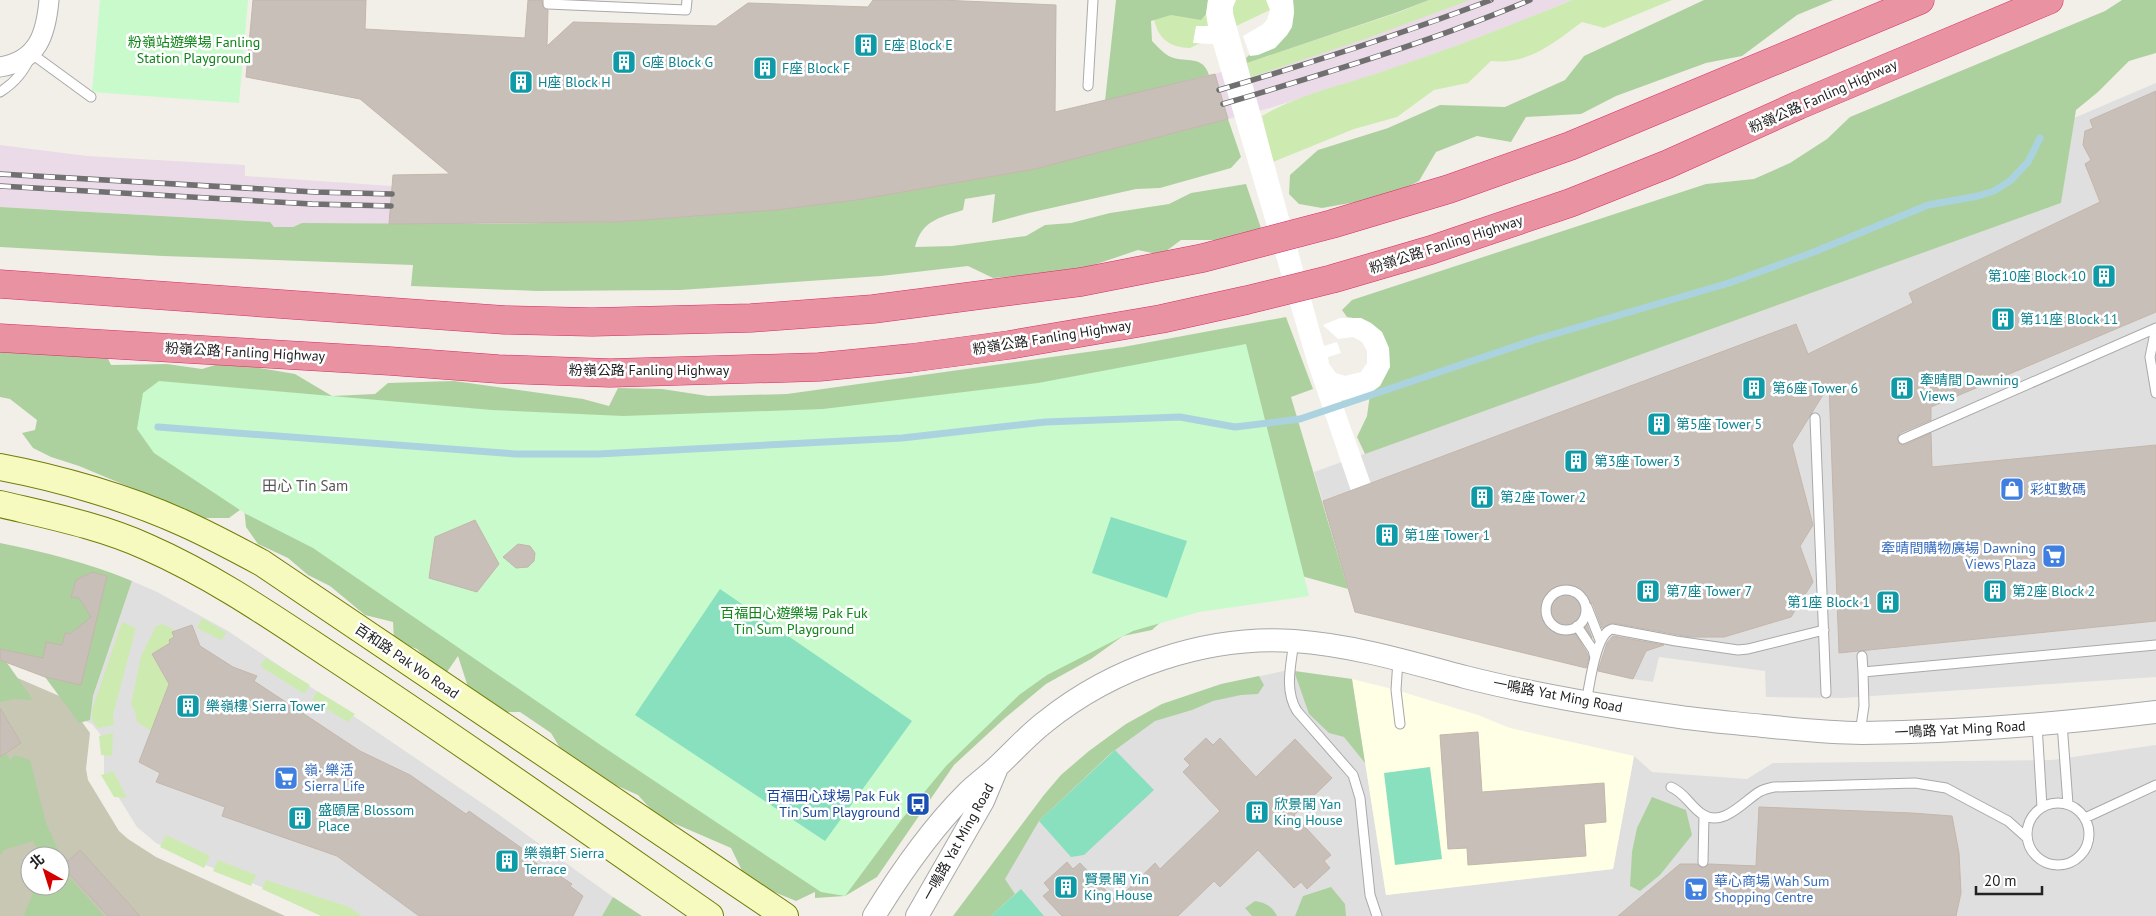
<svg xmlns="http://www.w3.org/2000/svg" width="2156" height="916" viewBox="0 0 2156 916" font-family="'PT Sans','Noto Sans TC',sans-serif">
<rect width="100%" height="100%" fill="#f2efe9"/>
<!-- residential -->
<path fill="#e0dfdf" d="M2156,83v594l-314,21 -76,-1 -1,-26 -106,-14 -6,25 -20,-3 -278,-67 -41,-140 747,-269 13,-85z
M132,581l25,11 71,39 270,183 115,83 -11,19h-276l-34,-17 -89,-35 -47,-21 -19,-16 -33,-53v-24l-4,-16 -8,-10 -7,-3 3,-3 5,-22z
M1288,670l64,9 34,216 227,-26 21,-113 18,16 95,7 26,-16 279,-3 104,-15v171h-1203l91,-121 17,-20 28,-24 37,-27 36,-20 62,-20z"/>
<!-- industrial -->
<path fill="#ebdbe8" d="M1429,0h143l-70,29 -113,41 -119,38 -42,11 -13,-45 185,-62z
M0,145l87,11 158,9v11l147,10 -3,38 -86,-1 -10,4h-19l-5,-5 -269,-15z"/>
<!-- education -->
<path fill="#ffffe5" d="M1352,679l44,11 82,25 32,13 124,28 -21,113 -227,26z"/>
<!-- construction -->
<path fill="#c7c7b4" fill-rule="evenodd" d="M0,668l6,5 58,25 8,10 18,25 -4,36 2,11 31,51 9,8 28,18 129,59h-285zM30,856h30v30h-30z"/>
<!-- grass -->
<path fill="#cdebb0" d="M1153,0h138l-101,48c-30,-1 -38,-20 -37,-48z
M1429,0h41l-102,38 -117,39 -4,-14 153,-51z
M1572,0h100l-68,28 -22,-6c-28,21 -54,43 -91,39l-23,22 -34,7 -37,27 -43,12 -81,33 -11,-46c39,-23 86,-32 128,-47 62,-21 122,-44 182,-69z
M202,618l25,15 -6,7 -24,-12z
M122,622l14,6 -23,87 1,10 -16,3 -6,-8v-10z
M163,624l21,11 -32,19 17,30 -18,47 -14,-9 -2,-10 -4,-8 10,-48 15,-30z
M266,658l44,27 -6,9 -44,-28z
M317,691l38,23 -7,8 -36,-22z
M113,733l-1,23 -11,-1 -2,-19z
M113,771l14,27 -13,-1 -13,-22z
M166,835l44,21 -6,12 -44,-21z
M218,860l38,15 -5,11 -38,-15z
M266,880l83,27 13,9h-41l-59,-27z"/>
<!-- forest -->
<path fill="#add19e" d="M1116,0h92l-2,14 -5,6 -30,-5 -20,6 1,20c5,5 12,13 19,16 16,6 32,-2 38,18l-104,26z
M1293,0h136l-31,12 -151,51 -1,-5 48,-45z
M1704,0h129l-36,15 -55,41 -36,7 -90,33 -35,18 -55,3 -15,25 -34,-6 -41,16 -17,29 -29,15 -68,12 -23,-4 -10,-10 1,-19 28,-25 70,-22 52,-23 65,2 60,-27 19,-24z
M2122,0h34v53l-27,8 -31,31 -22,18 -15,93 -696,251 -8,-17 10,-21 3,-22c34,-29 21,-73 -23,-77l-5,-7 10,-10 354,-116 48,-5 36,-16 37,-24 23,-22 255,-106z
M1228,119l13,38 -10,11 -71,20 -24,1 -107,24 -37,10 3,-29 -30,5 -2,11c-24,8 -41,10 -48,37l37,-1 74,-10 19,-11 26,-2 39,-10 59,-9 22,-11 55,-9 16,47 -41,9h-40l-20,15 -23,-5 -62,21 -83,7 -25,-12 -87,10 -201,14 -143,1 -126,-5 2,-21 -250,-9 -163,-9v-40l270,15 4,5h19l9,-4 180,1 135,-2 159,-12 81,-10 178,-31z
M1286,317l27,72 -22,8 57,192 -43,-12 -39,-23 -88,52 -26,24 -29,6 -32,23 -45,25 -41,34 -51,47 -77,112 -32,19 -30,2v-6l-19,9 -49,-20 -16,-33 -74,-32 -19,-21 -41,-18 -34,-24 -12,-20 -31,-21h-17l-34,-22 -11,-34 -11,16 -18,-11 -12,-12 -23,-8 -1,-19 -28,-7 -35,-29 -22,-11 -20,-17 -30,-14 -12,-17 -2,-20 -15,11h-25l-125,-52 -28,-9 -18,-9 -11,-15 13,-3 2,-10 -27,-21 -10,-2v-50l105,5 6,13 56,-1 35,5 23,-7 70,12 37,22 43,-2 13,-11 66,-2 129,18 26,7 9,-18 44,1 46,7 79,-2 336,-47z
M0,543c45,9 89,20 132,38l-39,115 -3,24 -11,3 -34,-46 -40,-17 28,40 -19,-1 -14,3z
M1294,671l58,8 13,84 -21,-26 -15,-4 -20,-19z
M1259,676l5,9 -6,9 -17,1 -28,6 -21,9 -37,11 -44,32 -72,68 -34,58 10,15 -24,22h-38l91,-121 17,-20 28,-24 37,-27 36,-20 59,-20z
M0,744l10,16 5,-5 15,5 16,63 25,56 33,37h-80c2,-10 9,-17 9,-27l3,-3h24v-30h-19l-8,-15 -29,9 -4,6z
M1652,797l34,13 6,25 -32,40 -20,16 -10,-5 2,-34 5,-24z
M1331,887l14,17 1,12h-51l8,-20z
M613,897l29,19h-40z
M1255,901c11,2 17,5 22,15h-25l-7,-8z"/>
<!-- park -->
<path fill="#c8facc" d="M100,0h148l-9,103 -147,-11z
M1246,344l63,252 -110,16 -66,19 -86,44 -28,20 -73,71 -44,53 -57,77 -24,-4 -219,-146 -289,-198 -67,-34 -92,-61 -17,-24 6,-36 16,-12 333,29 131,6 200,-7 215,-26z"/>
<!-- pitch -->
<path fill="#88e0be" d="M1111,517l76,24 -20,57 -75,-25z
M720,589l192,132 -87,120 -190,-126z
M1115,750l39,40 -70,65 -13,2 -32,-36z
M1430,767l12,92 -47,6 -11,-92z
M1021,889l23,27h-53z"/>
<!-- pier -->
<path fill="#fff" d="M1208,0h28l-3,7v6l91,333 13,-4 4,11 -13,4 1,7 7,9 9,3 16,-4 6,-9v-12l-5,-9 -9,-5 -15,2 -15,-14 17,-7h21l10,5 11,9 7,16 1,19 -10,19 -17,12 -22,2 30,84 -20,7 -43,-126 -95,-321 -20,-1 3,-17h12l-2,-12z
M1266,0h27l1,13 -2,14 -5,8 -12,13 -17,7 -8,1 -7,-20 19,-11 5,-5 3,-10z"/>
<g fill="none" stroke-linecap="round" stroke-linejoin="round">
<!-- stream -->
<path stroke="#aad3df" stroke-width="7" d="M158,427l358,27h82l304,-16 143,-16 135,-5 55,10 65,-8 234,-79 195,-57 85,-31 114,-47 50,-9 16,-5 16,-10 18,-19 12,-24"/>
</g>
<!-- building -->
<path fill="#c7bfb8" stroke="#c4b6ab" d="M253,0h113l-1,29 160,9 3,-38h14l1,7 5,3 -1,36 26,-24 143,4 32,-23 120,4 5,-7h67l116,5 -1,107 160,-38 13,45 -193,50 -178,31 -81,10 -159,12 -228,2 4,-49 57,-1 -90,-75 -114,-22z
M2156,91v221l-225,95v13l-31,13 -3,6 3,5 5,1 26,-12 1,34 224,-22v176l-317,32 -10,-268 -37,60 21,80 -13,21 13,36 -22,35 -67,20h-34l-77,-14 -11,5 -9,-24 -8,-3 -3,3 -1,5 11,29 -12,-17h-6l-3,5 16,27 2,5 -3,10 -231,-56 -32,-111 473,-177 12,30 105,-51 -4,-10 191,-91 -15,-38 6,-4 -8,-15 2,-14 8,-3 -3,-8z
M475,520l24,44 -22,28 -48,-14 6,-41z
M518,544l12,2 5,7 -1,8 -6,6 -12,1 -13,-11z
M92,572l15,4 -26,109 -36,-8 -45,-17v-11l43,9 3,-16 16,3 3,-12 5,1 21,-17 -12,-19 -8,-1 5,-17z
M192,625l8,21 33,21 24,9 -3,5 106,70 50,24 56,39 3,-3 61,43 -2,4 27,17 2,-1 15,10 -2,2 13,10 -10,20h-154l-82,-60 -115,-40 3,-9 -69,-25 4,-9 -21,-11 30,-78 -17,-30 18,-11 -1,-3 5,-3 -2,-5z
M1613,636l51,9 -18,6 -13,28 -35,-8 9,-28z
M0,708l21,35 -21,14z
M1478,732l4,60 122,-9 2,39 -22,2 2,32 -118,9 -1,-17 -19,1 -8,-114z
M1206,738l7,7 7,-7 36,39 39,-38 37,39 -38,37 37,40 -7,6 6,7 -23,21 -6,-7 -7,6 -36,-38 -38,37 -6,-6 -36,35h-116l-19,-20 7,-6 -6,-7 23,-21 6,7 7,-6 36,38 39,-38 5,6 60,-58 -37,-39 7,-7 -6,-6z
M1759,807l153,6 40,3 7,37 2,40 -5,23h-338l62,-52h17l5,4 7,-4 47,2z
M80,850l60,66h-32l-46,-50z"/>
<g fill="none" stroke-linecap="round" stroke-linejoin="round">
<!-- service casing -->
<g stroke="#a9a9a9" stroke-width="11">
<path id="service" d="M548,0v4l138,6 1,-10
M1088,86l5,-86
M0,92c16,-10 24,-21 32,-38l59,43
M2156,328l-6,29 6,36
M1815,418l11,275
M1903,439l253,-111
M1546 610a20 20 0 1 1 40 0a20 20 0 1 1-40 0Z
M1587,607l13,33
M1577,626l16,24 2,8
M1294,641c-3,24 -10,49 3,70l56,64 7,23 10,97 7,21
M1862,656l1,16
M1398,660l-2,30 4,34
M1586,702c4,-17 9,-68 26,-73l64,12 62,9 10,-1 76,-19
M2062,723l6,81
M2037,725l5,82
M1860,733l4,-27 -1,-34 293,-27
M1671,787c14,6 19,19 31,27 21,14 41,-12 57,-22 5,-3 10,-4 15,-5l141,-4 31,5 62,33 18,16
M2027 834a31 31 0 1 1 62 0a31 31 0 1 1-62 0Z
M2085,818l71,-33
M1703,862l1,-47"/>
</g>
<!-- minor casing -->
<g stroke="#a9a9a9" stroke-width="21">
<path id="minor" d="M0,67c38,-6 46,-33 49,-67"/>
</g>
<!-- tertiary casing -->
<g stroke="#a9a9a9" stroke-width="24">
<path id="tertiary" d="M874,916c27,-44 57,-87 93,-123 10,-10 22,-18 32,-28 15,-14 29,-30 46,-43 68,-55 162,-87 249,-81 58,4 115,21 171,36 71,18 143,30 215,40 27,4 56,6 83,9 33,3 66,7 99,7 98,-1 196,-9 294,-21
M917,916l66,-115 13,-31"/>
</g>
<!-- secondary casing -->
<g stroke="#707d05" stroke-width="28">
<path id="secondary" d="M0,467c59,11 128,31 183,56 27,12 53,26 79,40l523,353
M0,504c50,12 101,22 147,43 73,32 138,79 204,122 121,80 240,164 359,247"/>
</g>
<!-- motorway casing -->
<g stroke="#dc2a67" stroke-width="29">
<path id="motorway" d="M0,284l505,36 87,2 159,-4 122,-9 208,-27 122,-24 129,-34 117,-35 121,-43 350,-146
M0,338l390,23 108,8 112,4 209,-6 92,-9 98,-13 152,-26 86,-19 85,-21 99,-29 139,-47 98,-39 131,-59 250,-105"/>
</g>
<!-- service -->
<use href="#service" stroke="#fff" stroke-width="9"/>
<!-- minor -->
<use href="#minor" stroke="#fff" stroke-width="19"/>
<!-- tertiary -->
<use href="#tertiary" stroke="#fff" stroke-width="22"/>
<!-- secondary -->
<use href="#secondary" stroke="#f7fabf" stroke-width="26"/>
<!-- motorway -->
<use href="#motorway" stroke="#e892a2" stroke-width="28"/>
<!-- rail casing -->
<g stroke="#707070" stroke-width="5.5">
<path id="rail" d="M1219,90c92,-27 183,-56 272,-90
M1223,104c104,-31 207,-62 307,-104
M0,174l315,18 77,2
M0,186l312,18 79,2"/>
</g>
<!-- rail -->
<use href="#rail" stroke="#fff" stroke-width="4" stroke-dasharray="11" stroke-linecap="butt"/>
</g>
<!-- icons -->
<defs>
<g id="building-square" transform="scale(1.25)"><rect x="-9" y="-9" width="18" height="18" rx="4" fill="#0f9aa8" stroke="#fff"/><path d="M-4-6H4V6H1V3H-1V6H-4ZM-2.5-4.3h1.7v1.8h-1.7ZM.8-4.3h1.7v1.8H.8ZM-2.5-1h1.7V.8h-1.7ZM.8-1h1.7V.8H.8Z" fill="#fff"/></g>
<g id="shop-square" transform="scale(1.25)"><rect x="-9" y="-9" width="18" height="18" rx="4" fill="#3f7fe0" stroke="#fff"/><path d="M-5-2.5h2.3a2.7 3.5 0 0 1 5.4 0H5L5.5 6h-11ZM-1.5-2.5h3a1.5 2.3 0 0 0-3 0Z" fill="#fff"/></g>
<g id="supermarket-square" transform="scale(1.25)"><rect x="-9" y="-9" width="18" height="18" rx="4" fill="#3f7fe0" stroke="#fff"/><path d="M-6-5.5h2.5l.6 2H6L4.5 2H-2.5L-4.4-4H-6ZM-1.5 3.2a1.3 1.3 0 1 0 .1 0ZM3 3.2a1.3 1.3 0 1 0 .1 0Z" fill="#fff"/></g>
<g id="bus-square" transform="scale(1.25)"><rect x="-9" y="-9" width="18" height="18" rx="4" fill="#1a4fb4" stroke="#fff"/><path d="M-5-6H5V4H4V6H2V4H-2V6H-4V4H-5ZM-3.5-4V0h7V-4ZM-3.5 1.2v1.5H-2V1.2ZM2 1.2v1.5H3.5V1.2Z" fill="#fff"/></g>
</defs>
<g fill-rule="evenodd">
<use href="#building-square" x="866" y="45"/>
<use href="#building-square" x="624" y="62"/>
<use href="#building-square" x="765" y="68"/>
<use href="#building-square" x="521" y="82"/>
<use href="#building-square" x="2104" y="276"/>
<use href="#building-square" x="2003" y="319"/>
<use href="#building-square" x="1754" y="388"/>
<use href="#building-square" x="1902" y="388"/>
<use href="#building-square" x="1659" y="424"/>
<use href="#building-square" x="1576" y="461"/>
<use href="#shop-square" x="2012" y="489"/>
<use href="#building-square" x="1482" y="497"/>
<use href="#building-square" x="1387" y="535"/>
<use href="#supermarket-square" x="2054" y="556"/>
<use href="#building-square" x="1648" y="591"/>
<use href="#building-square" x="1995" y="591"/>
<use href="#building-square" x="1888" y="602"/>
<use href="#building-square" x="188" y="706"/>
<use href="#supermarket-square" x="286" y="778"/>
<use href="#bus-square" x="918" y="804"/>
<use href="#building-square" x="1257" y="812"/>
<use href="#building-square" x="300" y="818"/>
<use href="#building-square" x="507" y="861"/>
<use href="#building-square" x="1066" y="887"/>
<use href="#supermarket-square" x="1696" y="889"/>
</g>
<g text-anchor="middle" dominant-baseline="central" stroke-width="5" stroke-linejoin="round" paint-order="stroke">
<!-- park labels -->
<g font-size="14" fill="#0c8416" stroke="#fff">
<text x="194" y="42">粉嶺站遊樂場 Fanling<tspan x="194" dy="16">Station Playground</tspan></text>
<text x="794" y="613">百福田心遊樂場 Pak Fuk<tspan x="794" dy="16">Tin Sum Playground</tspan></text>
</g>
<!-- culture labels -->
<g font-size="14" fill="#0d838f" stroke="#fff" text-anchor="start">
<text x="884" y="45">E座 Block E</text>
<text x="642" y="62">G座 Block G</text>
<text x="782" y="68">F座 Block F</text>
<text x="538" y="82">H座 Block H</text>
<text x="2086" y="276" text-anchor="end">第10座 Block 10</text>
<text x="2020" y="319">第11座 Block 11</text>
<text x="1920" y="380">牽晴間 Dawning<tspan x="1920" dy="16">Views</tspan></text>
<text x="1772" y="388">第6座 Tower 6</text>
<text x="1676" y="424">第5座 Tower 5</text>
<text x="1594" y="461">第3座 Tower 3</text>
<text x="1500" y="497">第2座 Tower 2</text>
<text x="1404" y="535">第1座 Tower 1</text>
<text x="1666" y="591">第7座 Tower 7</text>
<text x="2012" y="591">第2座 Block 2</text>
<text x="1870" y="602" text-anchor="end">第1座 Block 1</text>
<text x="206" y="706">樂嶺樓 Sierra Tower</text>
<text x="1274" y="804">欣景閣 Yan<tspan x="1274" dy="16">King House</tspan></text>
<text x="318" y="810">盛頤居 Blossom<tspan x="318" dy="16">Place</tspan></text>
<text x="524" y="853">樂嶺軒 Sierra<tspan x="524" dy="16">Terrace</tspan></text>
<text x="1084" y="879">賢景閣 Yin<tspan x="1084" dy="16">King House</tspan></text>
</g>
<!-- street labels -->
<g font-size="14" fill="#222" stroke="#fff">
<text transform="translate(1823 96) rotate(-24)">粉嶺公路 Fanling Highway</text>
<text transform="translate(1446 244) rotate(-18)">粉嶺公路 Fanling Highway</text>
<text transform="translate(1052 337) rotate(-9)">粉嶺公路 Fanling Highway</text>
<text transform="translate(245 352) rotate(3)">粉嶺公路 Fanling Highway</text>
<text x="649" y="370">粉嶺公路 Fanling Highway</text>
<text transform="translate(407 661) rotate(34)">百和路 Pak Wo Road</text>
<text transform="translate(1558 695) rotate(11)">一鳴路 Yat Ming Road</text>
<text transform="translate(1960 729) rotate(-3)">一鳴路 Yat Ming Road</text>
<text transform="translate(958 842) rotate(-61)">一鳴路 Yat Ming Road</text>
</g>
<!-- shop labels -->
<g font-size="14" fill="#366cbe" stroke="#fff" text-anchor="start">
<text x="2030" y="489">彩虹數碼</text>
<text x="2036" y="548" text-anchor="end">牽晴間購物廣場 Dawning<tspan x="2036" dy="16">Views Plaza</tspan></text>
<text x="304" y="770">嶺· 樂活<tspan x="304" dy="16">Sierra Life</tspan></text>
<text x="1714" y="881">華心商場 Wah Sum<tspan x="1714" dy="16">Shopping Centre</tspan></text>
</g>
<!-- transit labels -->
<g font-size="14" fill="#164399" stroke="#fff" text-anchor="end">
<text x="900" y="796">百福田心球場 Pak Fuk<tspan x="900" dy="16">Tin Sum Playground</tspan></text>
</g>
<!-- neighbourhood labels -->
<g font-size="15" fill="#555" stroke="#fff">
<text x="305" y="485">田心 Tin Sam</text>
</g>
</g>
<!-- north arrow -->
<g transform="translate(45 871) rotate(321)"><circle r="24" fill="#ffffff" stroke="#a7a7a7"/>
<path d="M0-4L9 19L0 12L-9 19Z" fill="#d40000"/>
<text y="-8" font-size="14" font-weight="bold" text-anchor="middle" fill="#222222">北</text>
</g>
<!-- scale -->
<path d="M1976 886v8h66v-8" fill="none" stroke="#222222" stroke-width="2.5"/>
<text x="1984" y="886" font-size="15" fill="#222222" stroke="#ffffff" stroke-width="4" paint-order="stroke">20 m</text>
</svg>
